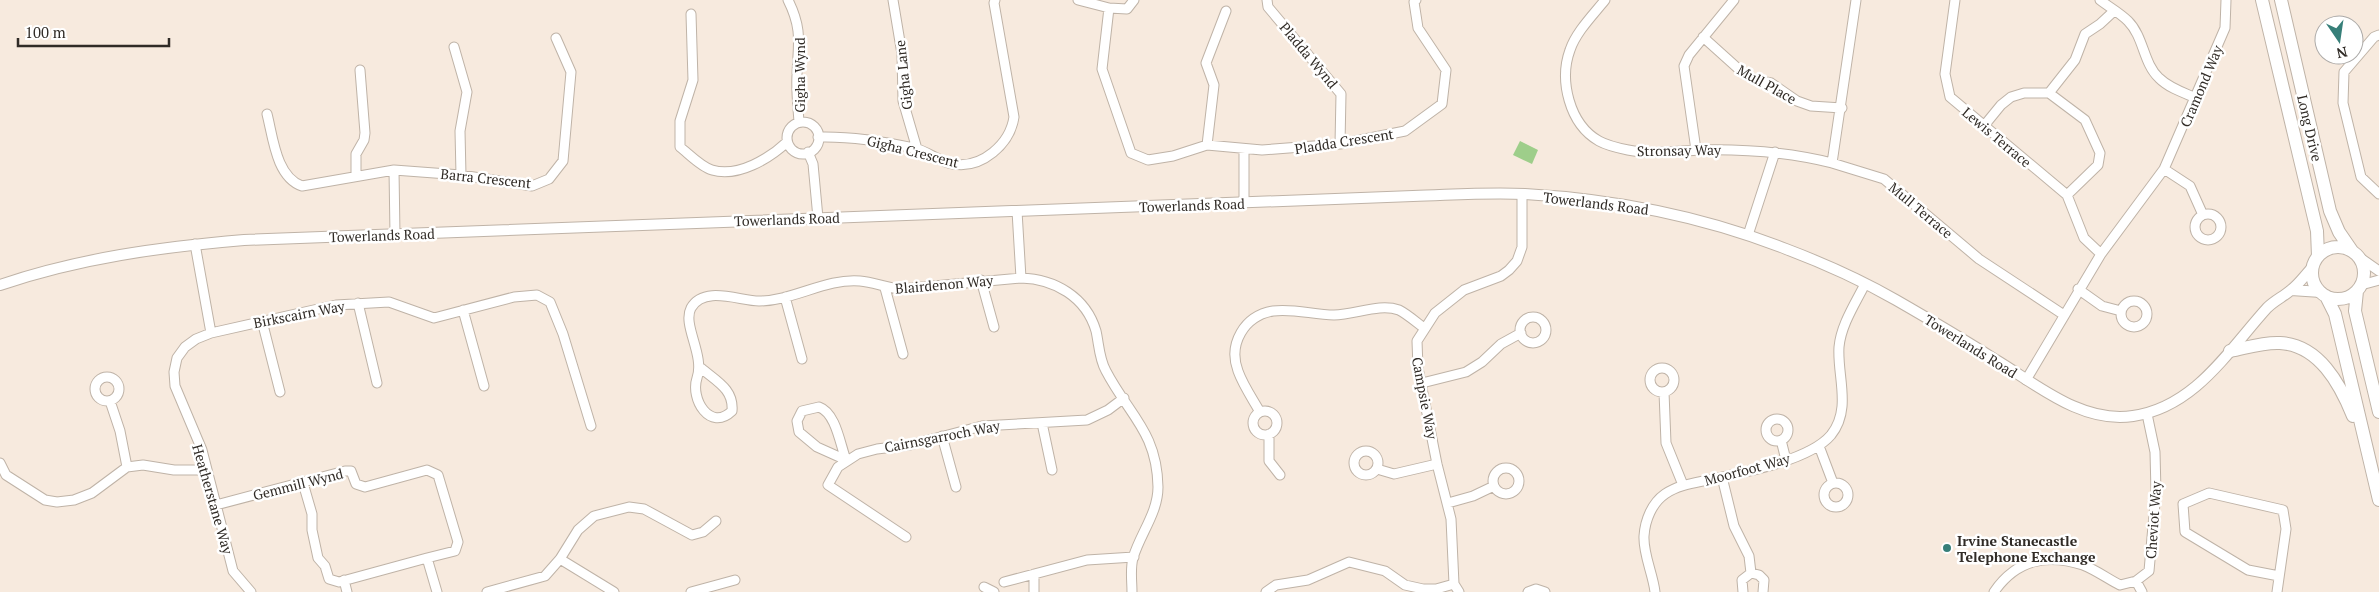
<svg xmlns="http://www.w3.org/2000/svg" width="2379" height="592" viewBox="0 0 2379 592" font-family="'PT Serif',serif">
<rect width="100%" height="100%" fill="#f7eade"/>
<!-- green -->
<path fill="#9ece8a" d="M1520,141l18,9 -6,14 -19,-9z"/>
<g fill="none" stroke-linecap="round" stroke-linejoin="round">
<!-- minor casing -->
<g stroke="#bfb3a7" stroke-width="11">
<path id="minor" d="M788,0c15,30 10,44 9,75 -1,16 1,32 2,47
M893,0l9,54 1,47 14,48
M1078,0l31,8 18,1 7,-9
M1267,0l1,7 73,87 -1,50
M1605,0c-12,15 -29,32 -35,50 -11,30 -1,74 29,91 9,5 19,7 29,9 23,5 49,1 72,0 45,-1 88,2 132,13
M1856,0l-24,163 52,16 95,80 85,56
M1955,0l-10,74 5,23 117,98 17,43 17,16
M2100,0c9,7 20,13 28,21 16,16 15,42 31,57 10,10 25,15 37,20
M1109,8l-7,61 29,84 17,7 25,-4 34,-11 55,5 78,-6 65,-13 37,-27 4,-34 -28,-42 -4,-26 2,-2
M691,14l2,66 -13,41v26c9,7 21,20 32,23 26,8 58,-12 75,-28
M2379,35l-5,2 -30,35 -1,31 18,74 18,17
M1703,37l40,36 13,7 15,3 26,18 14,5 31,2
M454,47l13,45 -7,39 1,44
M2049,93l26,-33 10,-26 15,-10 14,-13
M267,114c6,23 9,63 35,72l92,-16 67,5 71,11 17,-7 14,-18 8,-89 -15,-34
M787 138a16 16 0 1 1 32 0a16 16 0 1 1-32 0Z
M1983,127l18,-22 10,-8 13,-4h25l36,27 15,33 -2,12 -31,30
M818,137c33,-1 64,4 96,11 14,3 25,14 39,16 29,5 57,-20 61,-47l-20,-114 1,-3
M1207,145l7,-60 -8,-22 20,-52
M1244,149v54
M1696,150l-12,-84 5,-11 45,-55
M808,152l5,12 5,54
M2164,169l26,17 13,29
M394,170l1,65
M356,175v-21l8,-14 1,-7 -5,-63
M2195 227a13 13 0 1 1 26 0a13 13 0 1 1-26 0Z
M1748,235l27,-83
M195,244l16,89 -15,6 -11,8 -8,11 -3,14 1,14 27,64 31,121 18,21
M2359,257l20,14
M1021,278c34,1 65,19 75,53 3,13 3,28 10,40 23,44 51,61 52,116 0,26 -18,47 -25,71 -3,11 -1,23 -1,34
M981,280l13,47
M2361,285l18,-5
M885,288l18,66
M2078,289l24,17 19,5
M785,297l17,62
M2121 314a13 13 0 1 1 26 0a13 13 0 1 1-26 0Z
M358,303l19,80
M463,310l21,76
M1520 330a13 13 0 1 1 26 0a13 13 0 1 1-26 0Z
M262,321l18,71
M211,333l125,-28 53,-3 45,16 80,-21 23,-2 13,7 13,32 28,92
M701,368c15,13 33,21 31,43 -22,21 -42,-12 -35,-33 8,-23 -15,-53 -6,-70 13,-23 49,-7 68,-7 34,0 67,-23 101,-20 14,1 26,7 41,8l120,-11 -4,-67
M1650 380a12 12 0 1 1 24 0a12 12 0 1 1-24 0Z
M95 389a12 12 0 1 1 24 0a12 12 0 1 1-24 0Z
M2026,380l75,-126 63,-85 61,-141 1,-28
M1422,383l44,-11 16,-10 19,-18 20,-11
M1664,392l2,51 17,42
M110,401l10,30 7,36
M819,407c17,6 21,37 27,53l-29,-13 -18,-15 -2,-11 5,-10z
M1253 423a12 12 0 1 1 24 0a12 12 0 1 1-24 0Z
M1260,412c-8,-14 -17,-27 -22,-41 -10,-27 6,-55 35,-60 20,-3 41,4 61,4 21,0 45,-12 65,-5 8,4 17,12 25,18
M1766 430a11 11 0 1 1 22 0a11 11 0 1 1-22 0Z
M1042,423l10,47
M1269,434v27l11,14
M942,436l14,51
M1781,440l5,20
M1819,446l14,37
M1354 463a12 12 0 1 1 24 0a12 12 0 1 1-24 0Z
M0,463l6,12 39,25 12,2 17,-2 18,-7 35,-26 16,-2 31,5h32
M1493 481a13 13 0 1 1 26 0a13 13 0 1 1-26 0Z
M1377,469l17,5 43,-10
M1722,477l12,49 15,30 2,17
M303,483l9,31v16l6,28 7,8 4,13 10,3 88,-24
M1824 495a12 12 0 1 1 24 0a12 12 0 1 1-24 0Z
M1448,503l25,-7 21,-10
M216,505l129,-34h6l5,13 9,3 62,-17 11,5 20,67 -3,9 -28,7 10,34
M906,537l-78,-52 10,-18 20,-13 19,-5 33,-4 72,-19 105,-6 21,-10 16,-12
M560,559l54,33
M1034,574v18
M344,580l3,12
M2136,581l6,11
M1004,582l83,-22 47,-3
M984,587l10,5
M487,592l58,-16 15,-17 18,-29 16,-14 35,-9 15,2 48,26 11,-3 13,-11
M691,592l44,-12
M1266,592l10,-7 32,-5 41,-18 36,9 20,14 18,4h13l18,-5
M1459,592l-5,-8 -3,-65 -14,-55 -19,-96 -1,-27 18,-28 29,-23 37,-14 8,-6 8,-9 5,-14v-53
M1528,592l8,-3 9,3
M1655,592c-2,-18 -12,-38 -11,-56 1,-16 8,-33 21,-42 13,-9 29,-11 43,-14 33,-7 101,-19 123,-45 21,-26 6,-59 8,-88 2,-22 16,-43 26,-63
M1743,592l-1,-12 9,-7 8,2 5,5 -1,12
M1994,592c22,-32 52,-39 89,-27 13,5 25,14 37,20l16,-4 13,-10 7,-79 -1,-40 -8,-38
M2277,592l9,-63 -3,-19 -74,-17 -26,11 2,28 63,38 31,6"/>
</g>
<!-- tertiary casing -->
<g stroke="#bfb3a7" stroke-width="12">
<path id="tertiary" d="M0,285c79,-27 161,-38 244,-45l1169,-44c37,-1 75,-4 112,-2 89,5 177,22 261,55 37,14 75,31 110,51 33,19 67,39 100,60 40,24 86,64 137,56 62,-9 95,-65 134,-108 8,-8 16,-11 24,-18 8,-6 14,-15 21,-22
M2291,290l30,2"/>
</g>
<!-- secondary casing -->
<g stroke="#bfb3a7" stroke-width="14">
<path id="secondary" d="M2262,0l55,231 1,25
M2281,0l49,211 9,21 13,19
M2312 273a26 26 0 1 1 52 0a26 26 0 1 1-52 0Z
M2357,291l-2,20 24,101
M2326,296l9,18 44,186
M2230,351c16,-3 33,-9 50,-8 39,2 60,41 73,73"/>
</g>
<!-- minor -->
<use href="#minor" stroke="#fff" stroke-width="9"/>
<!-- tertiary -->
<use href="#tertiary" stroke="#fff" stroke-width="10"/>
<!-- secondary -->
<use href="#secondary" stroke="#fff" stroke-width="12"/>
</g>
<!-- markers -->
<circle fill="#377f79" stroke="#fff" stroke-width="2" cx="1947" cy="548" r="5"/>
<g text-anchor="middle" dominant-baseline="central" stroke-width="5" stroke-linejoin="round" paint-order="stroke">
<!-- street labels -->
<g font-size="14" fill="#302b26" stroke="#fff">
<text transform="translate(1309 55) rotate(50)">Pladda Wynd</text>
<text transform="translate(799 75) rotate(-90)">Gigha Wynd</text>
<text transform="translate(903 75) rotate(-96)">Gigha Lane</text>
<text transform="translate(1767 84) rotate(29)">Mull Place</text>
<text transform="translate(2201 86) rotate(-67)">Cramond Way</text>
<text transform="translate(2310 128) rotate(77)">Long Drive</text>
<text transform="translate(1997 137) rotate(40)">Lewis Terrace</text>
<text transform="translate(1344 141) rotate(-9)">Pladda Crescent</text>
<text transform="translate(1679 150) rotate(-1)">Stronsay Way</text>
<text transform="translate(913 151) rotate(14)">Gigha Crescent</text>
<text transform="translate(486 178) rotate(6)">Barra Crescent</text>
<text transform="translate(1596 203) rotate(7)">Towerlands Road</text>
<text transform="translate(1192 205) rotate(-2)">Towerlands Road</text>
<text transform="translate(1921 210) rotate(40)">Mull Terrace</text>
<text transform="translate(787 219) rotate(-2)">Towerlands Road</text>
<text transform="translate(382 235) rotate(-2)">Towerlands Road</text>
<text transform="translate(944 284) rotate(-5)">Blairdenon Way</text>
<text transform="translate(299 314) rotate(-11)">Birkscairn Way</text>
<text transform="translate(1971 346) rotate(32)">Towerlands Road</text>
<text transform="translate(1425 398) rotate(79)">Campsie Way</text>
<text transform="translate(942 436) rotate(-11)">Cairnsgarroch Way</text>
<text transform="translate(1747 469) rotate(-15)">Moorfoot Way</text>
<text transform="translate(298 484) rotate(-14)">Gemmill Wynd</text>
<text transform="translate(213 499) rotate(74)">Heatherstane Way</text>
<text transform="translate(2153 520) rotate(-86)">Cheviot Way</text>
</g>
<!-- poi labels -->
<g font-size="14" font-weight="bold" fill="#302b26" stroke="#fff" text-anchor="start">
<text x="1957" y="540">Irvine Stanecastle<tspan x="1957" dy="16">Telephone Exchange</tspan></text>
</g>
</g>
<!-- north arrow -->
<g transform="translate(2339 40) rotate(167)"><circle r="24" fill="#ffffff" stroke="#acaaa8"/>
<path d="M0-4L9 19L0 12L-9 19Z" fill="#377f79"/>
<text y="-8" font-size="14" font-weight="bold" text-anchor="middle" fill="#302b26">N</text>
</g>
<!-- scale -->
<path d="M18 38v8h151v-8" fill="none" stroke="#302b26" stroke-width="2.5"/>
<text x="25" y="38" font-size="15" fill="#302b26" stroke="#ffffff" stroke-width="4" paint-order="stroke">100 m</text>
</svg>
